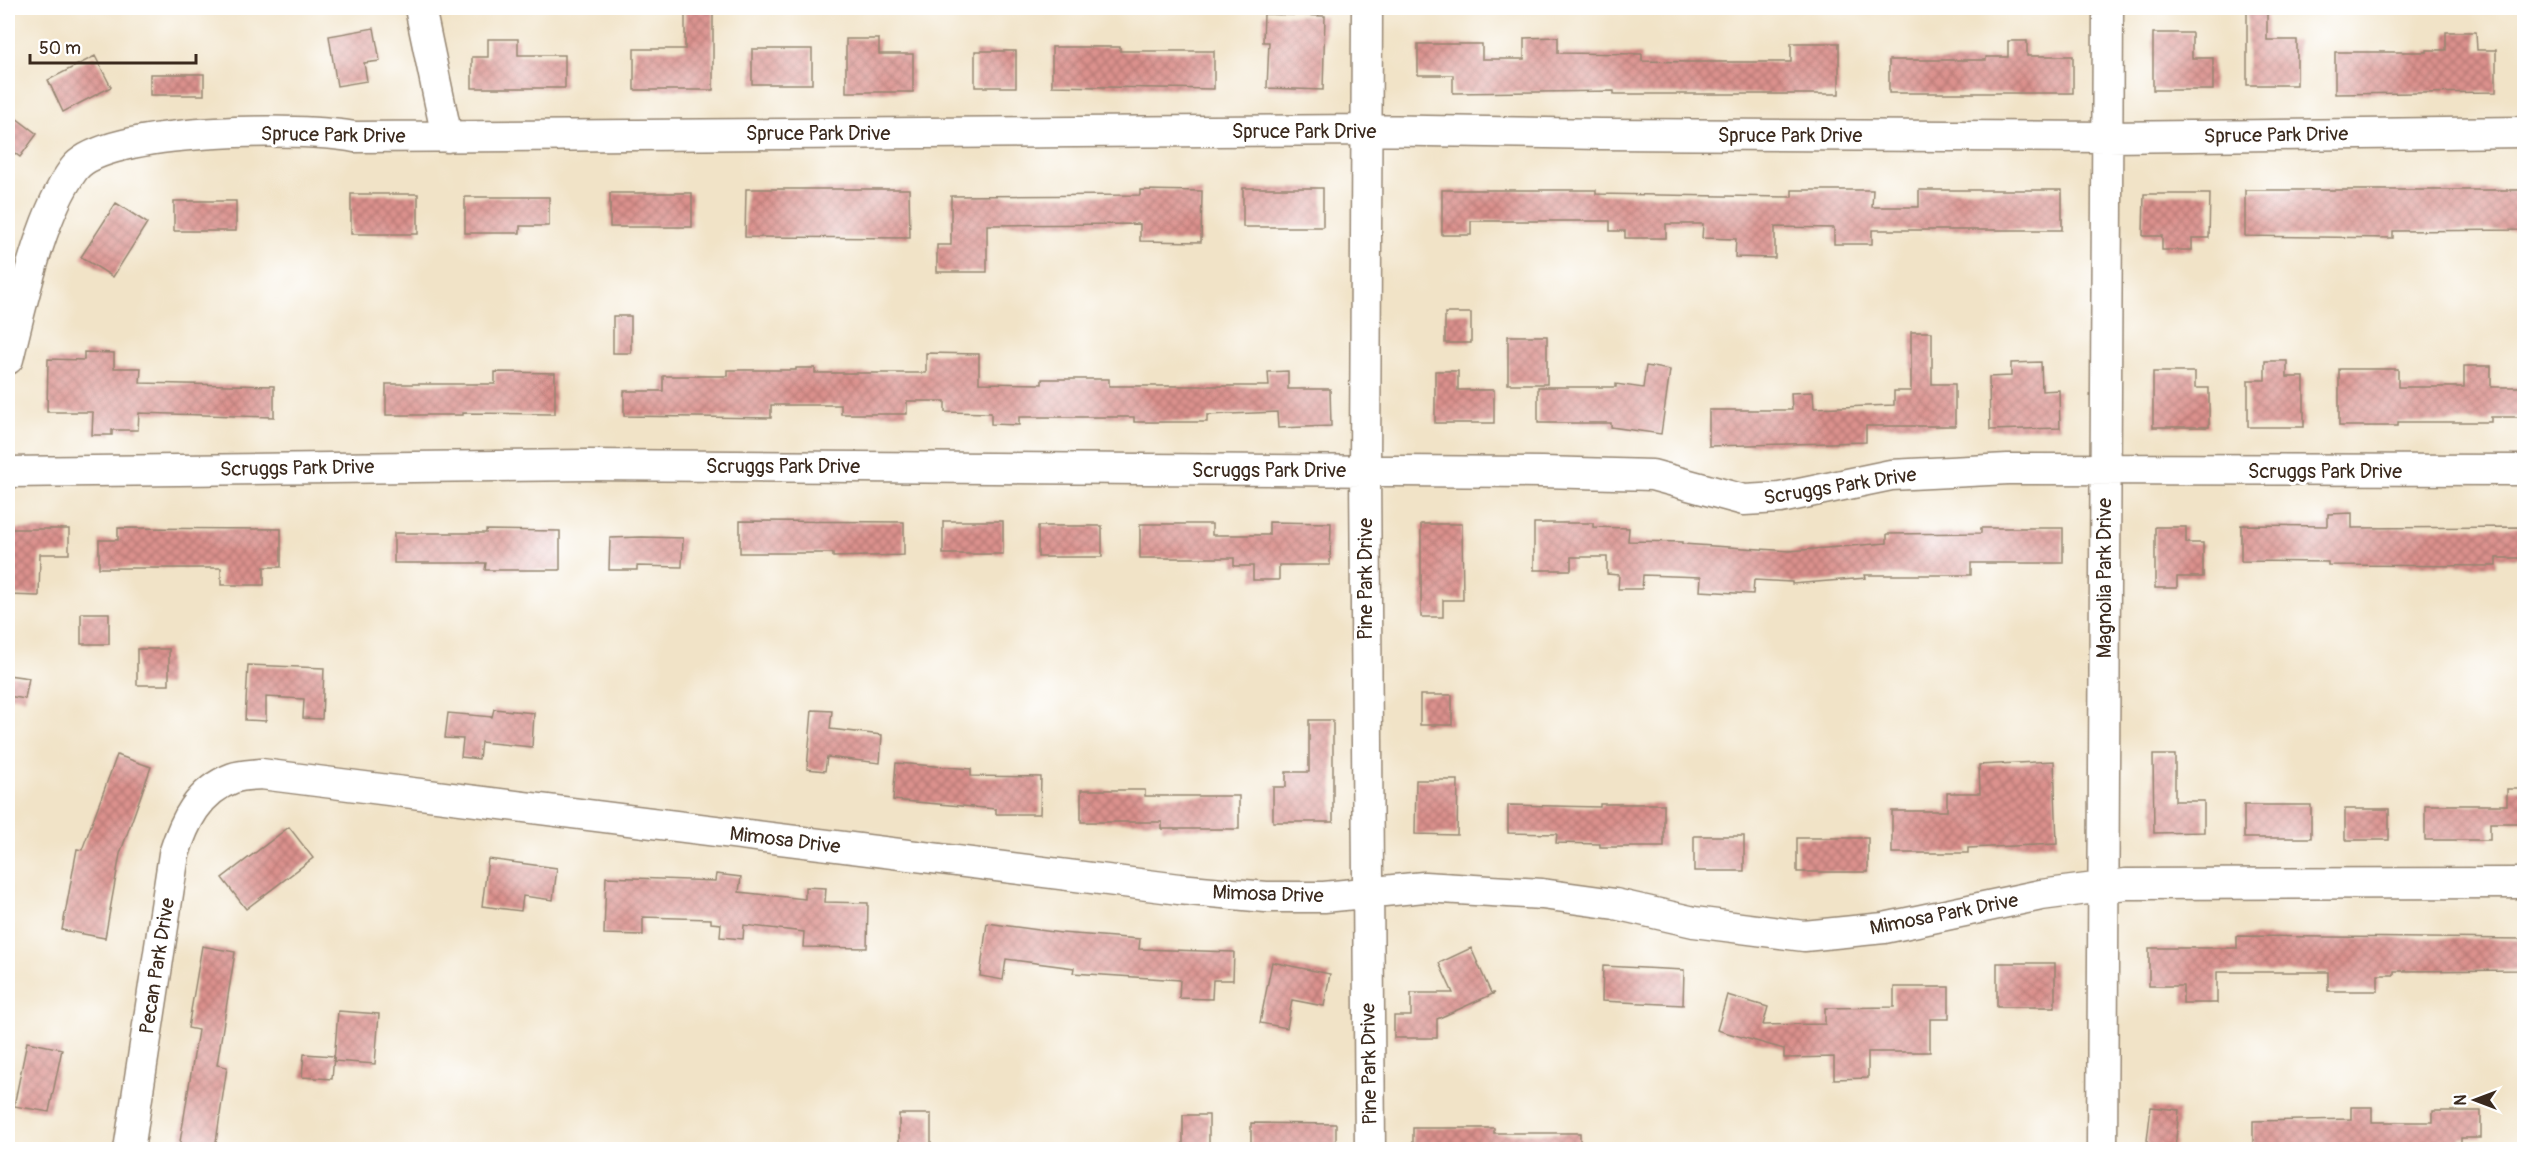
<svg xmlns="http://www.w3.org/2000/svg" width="2532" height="1157" viewBox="0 0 2532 1157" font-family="Pangolin,sans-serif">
<defs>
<pattern id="building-cross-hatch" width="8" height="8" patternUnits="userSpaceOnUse" patternTransform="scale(1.5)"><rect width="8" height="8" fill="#db918d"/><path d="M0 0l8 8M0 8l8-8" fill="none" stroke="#b37773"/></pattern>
</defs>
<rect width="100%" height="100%" fill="#fff"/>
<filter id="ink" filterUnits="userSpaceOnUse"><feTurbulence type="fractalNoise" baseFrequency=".0167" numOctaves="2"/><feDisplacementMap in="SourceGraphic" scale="12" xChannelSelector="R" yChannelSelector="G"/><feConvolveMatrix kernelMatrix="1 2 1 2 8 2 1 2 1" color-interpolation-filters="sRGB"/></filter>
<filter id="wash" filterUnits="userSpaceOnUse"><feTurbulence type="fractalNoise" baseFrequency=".008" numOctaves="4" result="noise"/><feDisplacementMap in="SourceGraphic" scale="24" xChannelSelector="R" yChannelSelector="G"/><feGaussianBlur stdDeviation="1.35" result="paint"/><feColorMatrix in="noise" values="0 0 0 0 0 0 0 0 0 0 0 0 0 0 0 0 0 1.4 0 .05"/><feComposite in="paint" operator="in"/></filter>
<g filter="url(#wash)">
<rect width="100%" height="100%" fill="#f1e3c7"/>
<g id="blocks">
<!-- building -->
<path fill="url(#building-cross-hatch)" d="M685,8h28v82h-79v-41h51z
M2247,8h20v32h30v45h-50z
M1264,14l61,2 -2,74 -56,-2 2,-46h-6z
M374,28l6,33 -16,2 3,18 -30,5 -8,-50z
M2446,32h30l1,18h19v42l-161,2v-42h92v-2h19z
M2153,33h39v25h21v32h-60z
M1558,37v16l84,1v7l45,1h104v-19h48v51h-225v-3l-161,2v-18h-35v-31h64v15h42v-21z
M488,39h30v16h47v33h-93v-31h16z
M846,39h33v15h34v38h-67z
M2008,41h19v15h46v37h-184v-33h97v-3h22z
M1052,47h68v4h94v38l-162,-3z
M752,49h60v35h-60z
M975,51h41v36h-41z
M95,56l16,31 -48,25 -15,-32z
M150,74h54v21h-54z
M8,112l29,22 -17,23 -12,-9z
M1243,188h80v39h-80z
M746,189h163l1,49 -165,-1z
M1140,190l62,1 -1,51 -61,-1v-17l-153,1v47h-50v-27h14v-49l189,-1z
M1442,190h154v4l196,3v-7h81l-1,17h47v-17h143v40h-190v14h-38v-16l-59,-1v31l-40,-1 1,-18 -34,-1 1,-14h-37v14h-41v-7h-15v-10h-139v14h-29z
M2245,190h279v40l-131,1v7l-148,-2z
M610,193h82v34h-82z
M351,194h67v40h-67z
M2144,194h66l-1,44h-17v12h-30v-14h-19z
M465,197h84v29h-29v7h-55z
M174,201h62v30h-62z
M116,203l31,20 -34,54 -32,-20z
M1445,313h26v30h-26z
M613,316h18v37h-18z
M1911,332h21v52h23v42h-89v16l-157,4v-36h83l-1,-17 22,-1 1,16 80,-3v-14h17z
M1508,336h39v48h-39z
M84,352l30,1v15h27l-1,15 134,3v31l-135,-4 -1,17h-26v5h-20l1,-23h-46l1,-53 36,1z
M926,353l53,1v29l63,1v-5h67v7h160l-1,-14 20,-1v18h42l1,37 -53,2 -1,-16 -70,3v7h-73v-5h-115v8l-28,-1v-11l-46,-1v-11h-38v13h-66v-9h-70v13l-147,-2v-25h39v-15h64v-6h69v-2h19v5h111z
M2265,361h22v16h17v50h-56v-47h17z
M2041,362l1,29 17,-1 1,38 -70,2 -1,-53 22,-1v-13z
M1646,366l24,4 -9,64 -50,-7v-4h-73v-36h78v-3l27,4z
M2464,366h27v21h33v30h-33v5h-93v4h-59v-57h59v18h66z
M1435,371h23v19h36v33h-59z
M495,372l60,1v41l-92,-1v2h-77v-31h109z
M2153,372h42v16h14v39h-56z
M2352,513v15l172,-1v31h-28v8l-168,-1v-3l-87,-1v-36l87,1v-12z
M740,521l164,1v33l-71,2v-4h-93z
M943,521h60v33h-60z
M1269,522l62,1 -1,42h-51v15h-26v-14h-19v-8h-94v-34h72v11h57z
M1534,523h59v4l36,1 -1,13 54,1v2l107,7 98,-8v-9l94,-1v-5h82v35h-92v12h-106l1,3 -74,6v-2l-38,-2 -1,14 -53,-3 1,-14 -58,-2 -1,14h-24l1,-14 -12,-1v-17h-36v13h-37z
M1421,524h41l1,76h-20v17h-22z
M1038,526h64v31h-64z
M2155,527h31v16h17v34h-26v11h-22z
M118,528l163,1v38h-17v18h-43v-17h-122v-28h19z
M8,529h61v25h-29l-1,42 -31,-1z
M486,530l74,1v39h-75l1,-7h-92v-30h92z
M642,537l41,1 -1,29 -45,-1v4h-28l1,-32z
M81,613h28v31h-28z
M137,649h32v36h-32z
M248,665l76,3 -2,51 -19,-1 1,-19 -38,-2v24l-21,-1z
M8,675l21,3 -4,21 -17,-3z
M1420,695h32v30h-32z
M494,709l40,4 -2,34 -51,-5 -2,17 -18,-2 2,-18 -18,-1 3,-25 44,4z
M812,710l20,1 -2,18 52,6 -2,28 -53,-6 -2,14 -18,-2z
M1309,720h24v102h-60v-35h13v-15h23z
M117,755l34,12 -31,87 -15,84 -43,-8 15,-81 5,1z
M2153,755h22v46h29v31l-50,1z
M2054,761l3,83 -89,4v5h-76v-42h55v-18h33l-1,-28z
M896,763l75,6v7l70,1 -1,37h-44v-5l-103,-9z
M1416,780h42l-1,55 -42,-1z
M2507,789h17v34h-34v17h-65v-35h82z
M1081,790h64v6h94v33h-77v-7h-81z
M1600,804h64v43h-64v-3l-44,-1 1,-9 -49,-1v-28l92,2z
M2244,805h67v33h-67z
M2345,809h44v31h-44z
M289,827l24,31 -67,51 -24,-31z
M1694,836h50v35h-50z
M1797,838h71v34h-71z
M488,859l69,9 -4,32 -30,-4 -2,15 -39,-5z
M716,874l25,3 -2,15 66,7v-12l21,1 -1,14 43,1 -1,45 -64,-1 1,-15 -60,-7 -1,14 -23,-2 1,-13 -10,-1v-4l-68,-2v18l-39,-1 2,-57 109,4z
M987,923l74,10 79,6 -1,10 95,3 -1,28h-20l-1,19 -33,-1 1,-18 -107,-7 1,-5 -68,-9 -3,21 -23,-4z
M2237,936l287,3v31l-130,1v4h-16v16h-50v-19h-111v31h-34v-17h-34v-38h88z
M202,946l33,6 -18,113 10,2 -12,82 -36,-1 19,-118 -10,-2z
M1471,948l20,45h4l-58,26v19h-43v-22h17v-23h42l-14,-30z
M1272,962l58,12 -6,32 -32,-6 -5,28 -27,-5z
M1997,963h58v44h-58z
M1603,966l81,4 -1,35 -81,-4z
M1894,987h55v32h-19v33h-62v26l-34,1v-22l-50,1v-9l-67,-19 10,-35 41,12 -5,18 62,-1v-16l69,-1z
M338,1011l41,3 -4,50 -41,-3z
M27,1042l35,7 -13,63 -35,-6z
M304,1054l30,2 -2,23 -30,-2z
M2151,1107l28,3 -4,39h-29z
M2351,1107h21v15h61v-11h48v27h-20v11h-208v-28l98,-2z
M899,1114h32v35h-32z
M1183,1115h26v34h-26z
M1251,1123l85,1v25h-85z
M1413,1128h81v5h86v16h-167z"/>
</g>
</g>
<g filter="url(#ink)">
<use href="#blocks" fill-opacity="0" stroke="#968672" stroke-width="1.5"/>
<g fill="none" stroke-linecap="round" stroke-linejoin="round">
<!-- minor casing -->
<g stroke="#968672" stroke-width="33">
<path id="minor" d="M420,8l27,129
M1367,8l-2,463 5,679
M8,359c14,-56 32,-144 66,-190 31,-42 231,-42 281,-32l1011,-7 235,4 507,3 416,-5
M8,472l579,-7 955,7 110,3 92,25 36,-2 111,-23 117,-6 516,1
M129,1150l45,-296c10,-32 24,-63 59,-76 8,-3 19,-3 28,-4l918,115 87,8h58l100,-10 118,7 73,10 79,18 110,14 80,-8 157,-33 85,-11 398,-1
M2102,1150l6,-1142"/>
</g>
<!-- minor -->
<use href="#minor" stroke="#fff" stroke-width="30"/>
</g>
</g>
<g text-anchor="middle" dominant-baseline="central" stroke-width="6" stroke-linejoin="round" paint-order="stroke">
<!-- street labels -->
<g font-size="20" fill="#3b2a1e" stroke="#fff">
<text x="1304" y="131">Spruce Park Drive</text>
<text x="818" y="133">Spruce Park Drive</text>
<text transform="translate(333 135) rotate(1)">Spruce Park Drive</text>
<text x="1790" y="135">Spruce Park Drive</text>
<text transform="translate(2276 135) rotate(-1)">Spruce Park Drive</text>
<text x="783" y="466">Scruggs Park Drive</text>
<text transform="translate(297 468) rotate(-1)">Scruggs Park Drive</text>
<text x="1269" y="470">Scruggs Park Drive</text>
<text x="2325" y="471">Scruggs Park Drive</text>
<text transform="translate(1840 486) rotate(-9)">Scruggs Park Drive</text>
<text transform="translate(2104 578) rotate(-90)">Magnolia Park Drive</text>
<text transform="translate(1365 579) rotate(-90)">Pine Park Drive</text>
<text transform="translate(785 840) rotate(7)">Mimosa Drive</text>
<text transform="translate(1268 894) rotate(2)">Mimosa Drive</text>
<text transform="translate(1944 914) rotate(-11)">Mimosa Park Drive</text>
<text transform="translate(157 966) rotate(-81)">Pecan Park Drive</text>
<text transform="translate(1369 1064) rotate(-91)">Pine Park Drive</text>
</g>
</g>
<!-- margin -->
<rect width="2532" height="1157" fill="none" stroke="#fff" stroke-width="30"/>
<!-- north arrow -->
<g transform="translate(2475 1100) rotate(270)" stroke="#ffffff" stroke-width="4.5" paint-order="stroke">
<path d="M0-4.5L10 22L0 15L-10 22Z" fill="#3b2a1e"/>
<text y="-9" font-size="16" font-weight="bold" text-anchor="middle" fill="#3b2a1e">N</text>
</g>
<!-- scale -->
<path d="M30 54v9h166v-9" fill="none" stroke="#3b2a1e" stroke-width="3"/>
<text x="39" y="54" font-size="18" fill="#3b2a1e" stroke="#ffffff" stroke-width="4.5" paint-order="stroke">50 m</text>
</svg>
